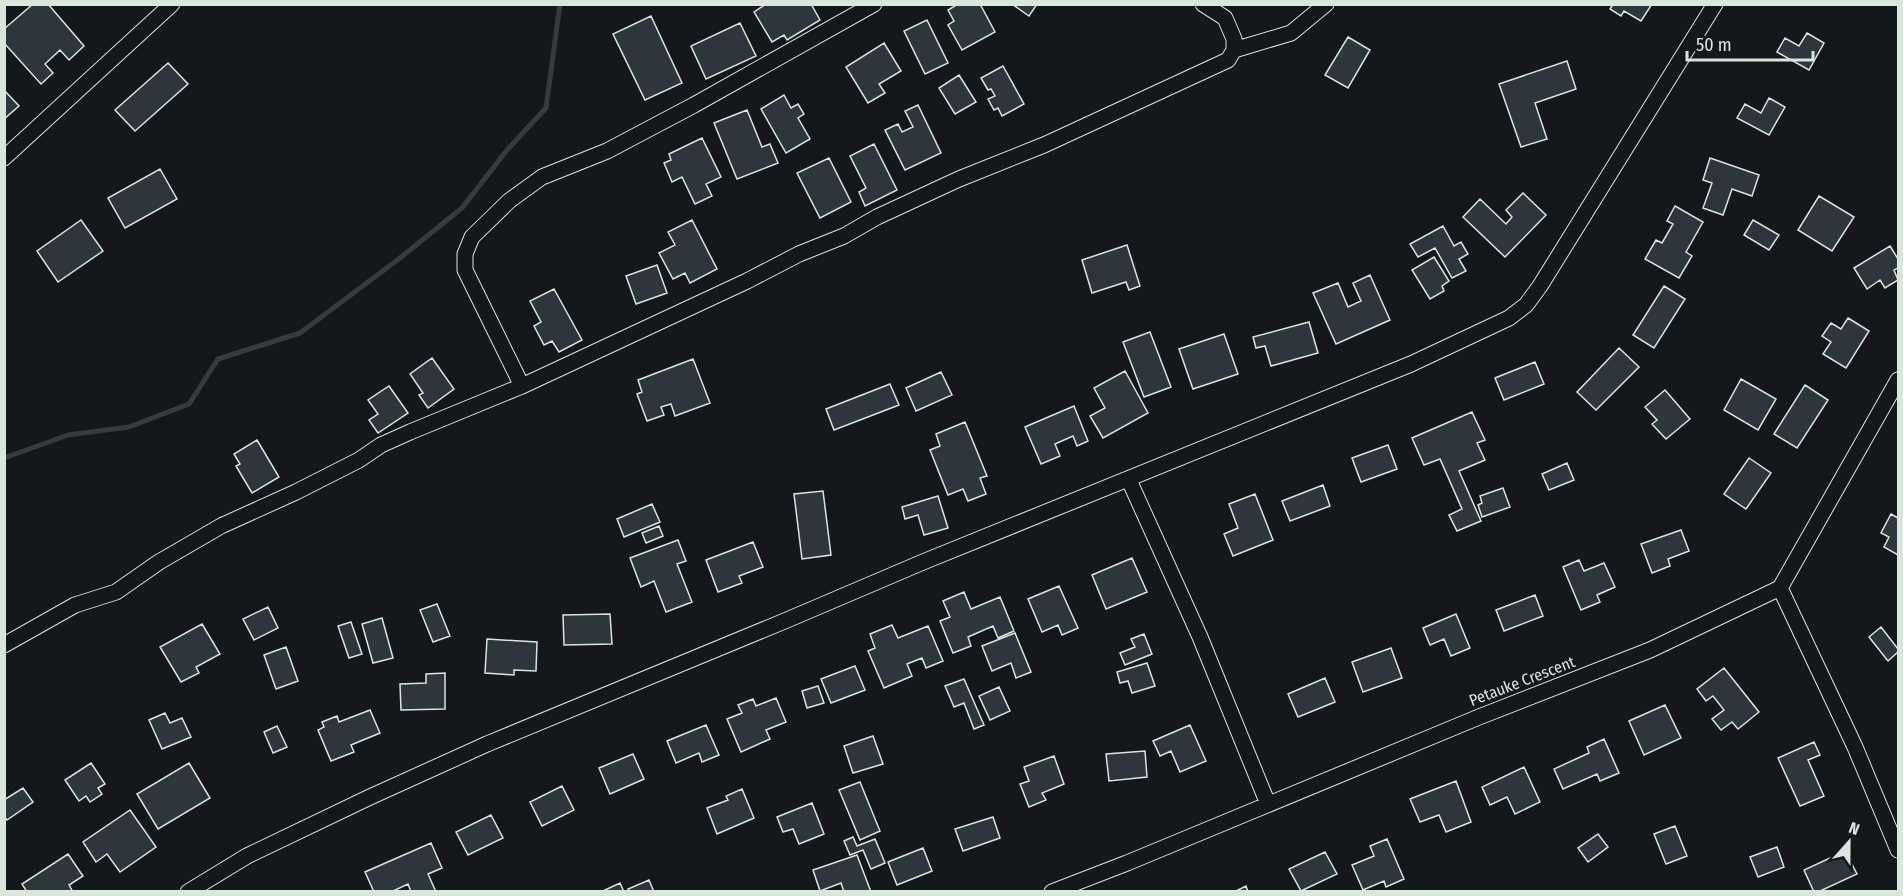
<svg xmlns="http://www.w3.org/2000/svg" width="1903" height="896" viewBox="0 0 1903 896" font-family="'Fira Sans Condensed',sans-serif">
<rect width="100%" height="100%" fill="#14181c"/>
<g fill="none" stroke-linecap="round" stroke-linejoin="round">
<!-- stream -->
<path stroke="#363b3e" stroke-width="5" d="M4,458l64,-23 61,-8 60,-23 29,-45 82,-26 100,-75 62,-50 45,-58 39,-42 14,-104"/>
</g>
<!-- building -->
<path fill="#2c363c" stroke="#d8e6dc" stroke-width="1.5" d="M33,4h15l36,42 -15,14 -9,-10 -15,14 8,9 -12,11 -37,-41v-14z
M766,4h45l9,16 -33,20 -3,-5 -12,7 -18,-30z
M958,4h22l15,28 -33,18 -14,-25 6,-4 -6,-11z
M1012,4h25l-8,12z
M1613,4h39l-11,17 -17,-10 -3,5 -11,-7z
M651,16l31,67 -37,17 -32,-66z
M927,20l21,43 -23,11 -21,-43z
M740,23l16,33 -50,23 -15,-33z
M1807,33l17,10 -15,27 -32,-18 8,-14 14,8z
M1348,37l22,13 -22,38 -23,-13z
M884,43l17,28 -22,13 6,9 -17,10 -22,-36z
M1567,61l9,28 -41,14 12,36 -26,8 -22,-63z
M168,63l20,21 -53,47 -20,-21z
M1003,66l21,38 -22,12 -4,-8 -4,2 -6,-11 7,-3 -4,-7 -3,1 -7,-12z
M959,75l17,27 -21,12 -16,-26z
M4,90l15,16 -15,13z
M784,95l7,13 7,-4 6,10 -6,4 12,21 -24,14 -25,-44z
M1769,98l16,9 -16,28 -32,-17 8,-14 16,9z
M918,105l23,48 -36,17 -20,-40 13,-6 4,8 11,-5 -8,-16z
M747,110l15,37 8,-3 8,19 -41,16 -23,-56z
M702,138l19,39 -15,7 6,12 -17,8 -13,-27 -10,5 -8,-19 7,-3 -2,-6z
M874,144l23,46 -32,16 -6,-14 7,-4 -16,-32z
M829,158l22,44 -31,16 -23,-45z
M1710,158l49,17 -7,21 -20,-7 -9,26 -20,-7 9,-25 -9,-3z
M160,169l17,30 -52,29 -17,-30z
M1523,193l23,22 -41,42 -42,-40 17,-18 26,25 6,-7 -6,-7z
M1819,196l35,21 -22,34 -34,-21z
M1675,206l28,16 -17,30 6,4 -13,22 -34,-19 11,-19 6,3 11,-19 -6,-3z
M81,220l22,31 -45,31 -21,-31z
M692,220l25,49 -27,14 -5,-10 -12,6 -14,-26 16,-8 -7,-13z
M1753,220l26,15 -10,15 -25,-15z
M1443,226l11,20 7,-4 7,12 -9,5 7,12 -14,7 -17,-30 -17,9 -8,-13z
M1127,245l13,41 -11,4 -3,-8 -34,11 -10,-33z
M1890,246l8,13v9l-4,2 4,10 -13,8 -5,-8 -13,9 -13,-21z
M1434,257l15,24 -7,5 2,5 -14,8 -18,-29z
M657,265l10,28 -31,11 -10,-28z
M1370,275l20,45 -54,24 -23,-51 25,-10 10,24 13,-6 -8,-18z
M1664,286l21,13 -31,49 -21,-13z
M554,289l28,51 -23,12 -7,-11 -8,4 -10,-19 7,-4 -11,-21z
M1848,318l21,13 -23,37 -23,-14 8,-12 -9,-6 9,-13 10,6z
M1309,322l9,31 -47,13 -6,-20 -9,2 -3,-11z
M1150,332l21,55 -27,10 -21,-55z
M1224,334l14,40 -45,15 -14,-40z
M1619,348l20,19 -43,43 -19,-18z
M432,358l22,31 -26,19 -9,-13 4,-2 -13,-19z
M693,359l17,44 -35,13 -4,-12 -10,3 3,8 -17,6 -10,-27 5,-2 -4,-12z
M1535,362l9,22 -40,16 -9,-22z
M1125,371l23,42 -45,25 -13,-22 15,-8 -11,-20z
M941,372l11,23 -36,16 -10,-23z
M1741,379l35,20 -18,31 -34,-20z
M890,384l9,21 -65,25 -8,-21z
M1805,385l23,15 -31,48 -23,-14z
M389,386l19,27 -30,20 -9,-13 9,-6 -10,-14z
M1665,390l25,29 -24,20 -14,-15 5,-4 -12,-13z
M1074,406l14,35 -11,5 -4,-10 -18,8 5,12 -19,8 -16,-37z
M1472,412l13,28 -8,3 8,17 -26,11 22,50 -24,10 -8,-16 13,-6 -22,-50 -16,6 -12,-27z
M965,422l22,54 -7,2 6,16 -18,7 -5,-12 -15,6 -18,-45 10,-4 -4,-12z
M257,440l22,37 -27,16 -16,-27 4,-2 -6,-10z
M1388,445l9,24 -36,13 -9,-24z
M1749,458l22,15 -25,36 -22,-15z
M1567,463l7,17 -25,10 -7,-16z
M1323,485l7,21 -40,15 -8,-20z
M1503,488l7,19 -28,10 -4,-12 4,-2 -2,-7z
M823,491l8,64 -29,4 -8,-65z
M1255,494l18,46 -40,16 -9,-22 14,-6 -9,-24z
M938,496l10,32 -24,7 -6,-20 -13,4 -3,-12z
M652,504l8,18 -36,15 -7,-18z
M1891,514l7,4v37l-14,-8 5,-10 -8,-4z
M659,526l4,10 -17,7 -4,-10z
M1681,530l8,21 -21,8 2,7 -18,7 -11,-29z
M678,540l8,21 -9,3 15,38 -26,10 -12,-31 -13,6 -11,-29z
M753,542l10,25 -24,9 3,7 -24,9 -12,-32z
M1132,558l15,34 -41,17 -14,-34z
M1579,560l5,11 20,-8 11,24 -18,8 3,7 -19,8 -18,-43z
M1059,586l19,42 -16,7 -4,-10 -16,7 -14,-33z
M964,592l7,17 29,-12 14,34 -16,7 -5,-12 -25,11 3,9 -18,7 -13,-32 10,-4 -7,-16z
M1535,595l8,21 -39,15 -8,-21z
M437,604l13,32 -17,6 -13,-32z
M268,607l10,21 -24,12 -11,-21z
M610,614l2,30 -48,1 -1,-30z
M1456,614l14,34 -19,8 -7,-17 -14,6 -7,-17z
M382,618l11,40 -20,5 -11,-39z
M351,622l11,32 -13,4 -11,-32z
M202,624l18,30 -24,13 3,6 -18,9 -21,-35z
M892,625l6,13 30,-12 15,35 -17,7 -4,-10 -15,6 5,12 -28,12 -16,-37 7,-3 -5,-14z
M1881,627l17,22v3l-10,9 -19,-24z
M1015,633l16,39 -15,6 -5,-15 -19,8 -10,-25z
M1144,634l8,20 -27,11 -5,-12 15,-6 -4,-8z
M487,639l50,3 -1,29 -22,-1v5l-29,-2z
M286,647l12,34 -22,8 -12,-34z
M1391,648l11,30 -39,14 -11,-30z
M1147,663l8,23 -23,7 -4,-12 -8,2 -3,-11z
M855,666l10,24 -34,13 -10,-24z
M1724,668l35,44 -21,17 -6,-7 -11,8 -9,-11 12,-9 -11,-14 -7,5 -9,-12z
M445,673v36l-44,1 -1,-26 26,-1v-9z
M1325,678l10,24 -37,15 -10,-23z
M964,679l20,46 -10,4 -10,-26 -10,4 -9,-21z
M818,686l6,17 -17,5 -5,-17z
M999,687l11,24 -20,9 -11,-24z
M776,698l10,24 -20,8 4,9 -29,13 -14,-33 15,-6 -4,-8 15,-6 3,7z
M1665,705l16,33 -37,17 -15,-34z
M370,710l10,23 -29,12 3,7 -23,9 -13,-31 6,-3 -2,-5 15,-6 2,6z
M165,713l5,10 12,-5 9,19 -29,12 -13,-29z
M706,725l13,30 -17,7 -3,-9 -23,10 -9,-22z
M1190,725l16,36 -26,11 -9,-21 -11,5 -7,-15z
M277,726l10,21 -14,6 -9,-21z
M873,736l10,28 -30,9 -9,-27z
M1604,739l15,34 -19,8 -3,-7 -34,15 -9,-20 35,-16 -2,-6z
M1814,742l6,13 -12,5 16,36 -24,10 -22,-48z
M1145,751l2,26 -38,4 -3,-27z
M633,754l11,25 -34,15 -11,-26z
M1054,756l10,28 -22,9 4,7 -17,7 -9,-23 9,-3 -5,-14z
M91,763l14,21 -7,4 4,6 -12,8 -4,-6 -7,5 -14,-21z
M189,763l21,35 -52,31 -21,-35z
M1524,767l16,35 -25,12 -8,-17 -17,8 -8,-18z
M1456,781l15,41 -25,10 -7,-17 -19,7 -10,-23z
M860,782l20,49 -20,9 -21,-50z
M562,786l12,24 -32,16 -12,-24z
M23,788l10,14 -26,18 -3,-4v-16z
M742,789l12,29 -37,16 -10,-26 21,-8 -2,-4z
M812,803l12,31 -25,10 -6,-15 -10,3 -6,-15z
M130,810l26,37 -36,25 -13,-18 -11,8 -13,-20z
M491,815l12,23 -35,17 -12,-23z
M993,817l7,21 -37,13 -8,-22z
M1675,826l12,30 -21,8 -12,-30z
M1598,834l10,13 -20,15 -10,-14z
M853,837l4,9 18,-7 10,24 -14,6 -8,-19 -13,5 -6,-14z
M1387,839l17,40 -18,8 -2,-6 -21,9 -11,-25 22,-9 -4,-10z
M431,843l11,25 -14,6 8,18h-25l-3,-8 -17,8h-17l-9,-20z
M1777,847l7,20 -26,10 -8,-20z
M923,848l9,23 -35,14 -9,-23z
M1845,851l12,23 -39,18h-4l-10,-22z
M1325,852l12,22 -36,17 -12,-22z
M68,854l15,22 -14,9 4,7h-46l-5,-8z
M857,855l14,37h-27l-3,-9 -21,8 -7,-21z
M649,880l5,12h-24l-2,-3z
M620,883l4,9h-19v-2z
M1246,886l2,6h-14z"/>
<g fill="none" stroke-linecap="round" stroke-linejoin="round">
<!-- street casing -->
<g stroke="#d8e6dc" stroke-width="17">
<path id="street" d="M1234,50l57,-17 35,-29
M4,158l168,-154
M522,386l-57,-116v-16l7,-17 37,-36 33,-24 65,-26 87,-46 180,-101
M1129,480l71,157 68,167
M1780,588l75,159 43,103
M4,645l71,-40 41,-13 43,-30 62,-36 75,-34 63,-32 22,-15 29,-13 112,-46 225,-105 52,-27 45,-18 33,-19 82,-38 85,-34 184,-85 6,-10v-11l-9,-21 -22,-14
M188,892l59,-36 123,-59 117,-53 300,-124 136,-58 488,-198 98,-46 17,-13 14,-19 175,-282
M1052,892l75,-29 352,-146 171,-67 130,-62 118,-208"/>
</g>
<!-- street -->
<use href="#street" stroke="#14181c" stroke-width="15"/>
</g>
<g text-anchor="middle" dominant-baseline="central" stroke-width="4.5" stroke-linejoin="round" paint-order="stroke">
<!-- street labels -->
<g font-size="16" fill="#d8e6dc" stroke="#14181c">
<text transform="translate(1522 681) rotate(-21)">Petauke Crescent</text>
</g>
</g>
<!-- border -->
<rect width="1903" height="896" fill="none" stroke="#d8e6dc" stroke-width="12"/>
<!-- north arrow -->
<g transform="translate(1849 842) rotate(21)" stroke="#14181c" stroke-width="4.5" paint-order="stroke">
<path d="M0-4.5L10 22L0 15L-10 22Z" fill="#d8e6dc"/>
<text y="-9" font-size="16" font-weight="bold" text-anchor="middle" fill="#d8e6dc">N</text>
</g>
<!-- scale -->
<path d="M1687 51v9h126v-9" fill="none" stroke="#d8e6dc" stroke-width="3"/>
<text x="1696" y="51" font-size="18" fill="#d8e6dc" stroke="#14181c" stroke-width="4.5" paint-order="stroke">50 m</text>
</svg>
